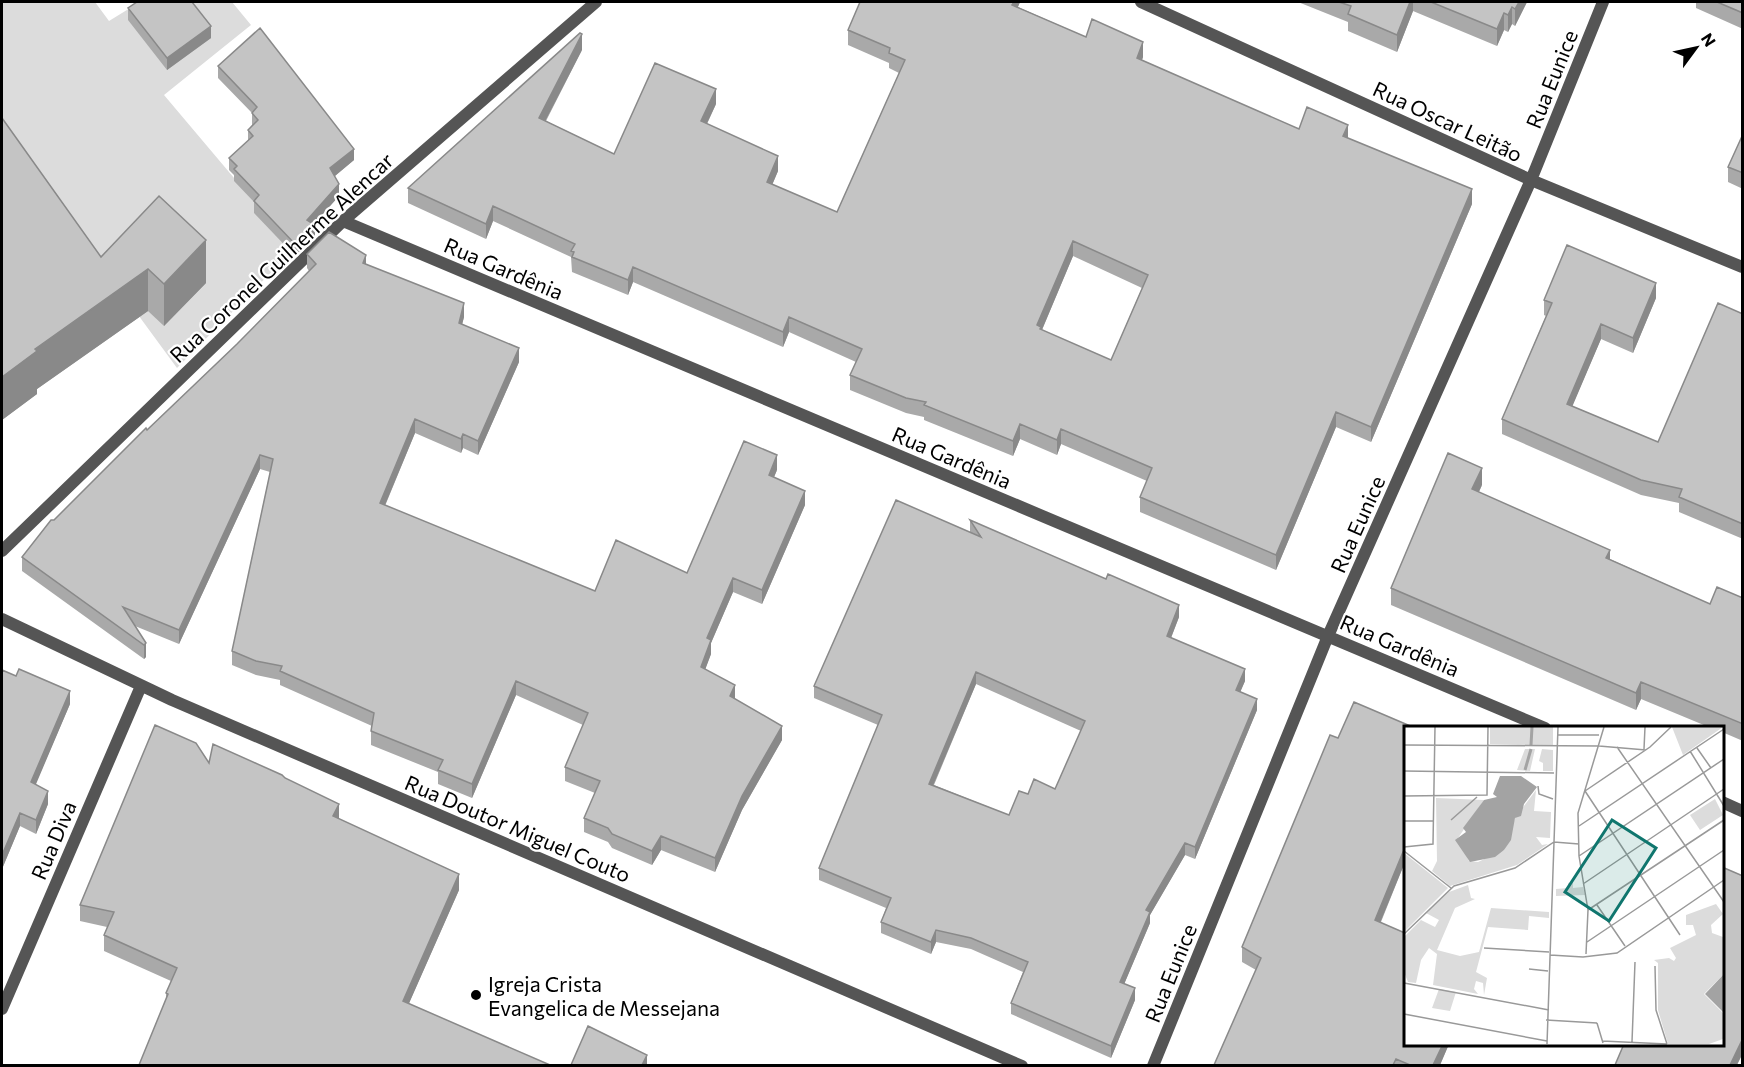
<svg xmlns="http://www.w3.org/2000/svg" width="1744" height="1067" viewBox="0 0 1744 1067" font-family="Commissioner,sans-serif">
<rect width="100%" height="100%" fill="#fff"/>
<!-- green -->
<path fill="#dcdcdc" d="M2,2h93l14,19 26,-16 1,-3h96l19,23 -87,70 130,154 -117,119 -175,-239z"/>
<g fill="none" stroke-linecap="round" stroke-linejoin="round">
<!-- street -->
<path stroke="#555" stroke-width="12" d="M1141,2l390,178 211,87
M343,221l1202,507
M2,551l341,-330 253,-219
M2,619l170,81 850,366
M1722,802l20,9
M2,1009l139,-323
M1153,1066l175,-430 203,-456 72,-178"/>
</g>
<!-- wall -->
<path fill="#a9a9a9" fill-rule="evenodd" d="M860,2h160l-2,5 68,30 57,20 -1,3 157,69 49,9 124,66 -101,238 -35,-15 -60,143 -136,-58v-15l7,-16 -86,-37 -4,11 -37,-16 -7,17 -89,-36v-3l-18,-4 -56,-23v-15l6,-13 -67,-30 -6,15 -150,-65 -5,13 -56,-23 -1,-15 -78,-36 -7,18 -78,-36v-15l174,-138 -36,71 68,33 102,-50 -9,20 71,47 -6,14 65,27 62,-139 -10,-5v-5l-41,-18v-15zM1073,256l69,32 -31,72 -69,-30z
M1298,2h229l-12,24 -3,-2 -4,8 -4,-2 -7,16 -84,-35 -16,41 -49,-21v-9z
M1696,2h47v27l-47,-21z
M128,8l83,30 -44,32 -39,-50z
M218,66l136,94 -19,16 4,20 -26,28 2,13 -20,19 -41,-43v-11l-20,-21v-6l-5,-5v-12l19,-17v-11l4,-5v-12l-34,-35z
M2,118l99,139 105,26 -42,43 -16,-15 -111,78v5l-35,26z
M1743,134v55l-15,-7v-15z
M307,254l59,11 98,52 -2,7 57,38 -41,93 -15,-7 -2,5 -46,-20 -30,73 210,85 92,-18 90,-103 -3,7 31,28 -43,99 -29,-12 -22,51v11l-6,15 30,30 47,41 -40,70 -27,62 -54,-22 -9,15 -40,-17 -4,-6 -24,-10v-14l11,-25 -30,-12v-14l18,-42 -67,-30 -44,103 -34,-14v-12l-67,-27v-14l1,-5 -92,-41v-5l-24,-5 -24,-10v-14l38,-179 -10,-3 -81,175 -44,-18 11,17v14l-2,2 -122,-88v-14l32,-37 93,-90 90,-86 72,-73 -2,-3z
M1656,298l-23,55 -32,-14 -29,67 86,36 85,-128v225l-64,-27v-9l-38,-8 -139,-61v-15l44,-103 -2,-1v-15z
M1482,485l-3,7 131,67 100,45 33,-6v143l-21,-9v-4h-11l-70,-29 -5,11 -245,-105v-17z
M970,520l209,97 -8,21 74,43 -5,11 17,18 -62,149 -10,-4 -35,60v8l-26,61 11,16 -24,58 -100,-44v-11l12,-31 -52,-23 -35,-7 -5,12 -50,-21v-11l5,-14 -67,-28v-12l59,-143 -64,-27v-12l156,-154zM976,684l105,47 -26,58 -27,5 -19,21 -75,-30z
M2,670l68,34 -35,81 13,19 -12,30 -16,-8 -18,43z
M1405,728v140l-2,-1 -22,55 24,122h44l-9,21h-226l42,-95 -14,-8v-15l96,-209z
M209,763l76,15 54,41 120,71 -50,113 -243,-3v-7l5,-12 -67,-30v-16l3,-8 -27,-6v-16z"/>
<!-- shaded-wall -->
<path fill="#898989" d="M1014,2h6l-8,18v-15z
M1410,2h3v9l-16,41v-17z
M1519,2h8l-12,24v-17z
M1512,7v17l-4,8v-17z
M1504,13v17l-7,16v-17z
M211,26v12l-44,32v-12z
M582,34v16l-43,83v-15z
M1143,42v15l-6,16v-15z
M716,89v15l-15,32v-15z
M1348,125v15l-5,-4z
M354,149v11l-24,20v-12z
M778,156v15l-11,26v-15z
M339,184v12l-32,36v-12z
M1472,189v15l-101,238v-15z
M493,206v15l-7,18v-15z
M315,225v12l-20,19v-12z
M206,240v43l-42,43v-42z
M1073,241v15l-32,76 -4,-7z
M366,255v14l-3,-6z
M633,267v15l-5,13v-15z
M148,269v42l-111,78v5l-35,26v-43l33,-28z
M1656,283v15l-23,55v-15z
M464,303v14l-5,20v-14z
M789,317v15l-6,15v-15z
M1601,324v15l-34,80v-15z
M519,348v14l-41,93v-14z
M1336,412v15l-60,143v-15z
M415,419v14l-35,84v-14z
M1020,424v15l-7,17v-15z
M1061,429v15l-4,11v-15z
M463,434v14l-2,5v-14z
M260,455v14l-81,175v-14z
M777,455v15l-8,19v-14z
M1482,468v17l-10,21v-17z
M805,491v14l-43,99v-14z
M1610,550v17l-4,-9z
M733,578v14l-22,51v11l-10,27v-14l6,-29z
M1179,605v12l-12,31v-12z
M146,643v14l-2,2v-14z
M1245,669v12l-9,21v-12z
M976,672v12l-47,111v-11z
M516,681v14l-44,103v-14z
M1641,682v17l-5,11v-17z
M735,685v14l-5,11v-14z
M70,691v13l-39,92v-14z
M1257,699v11l-62,149v-12z
M782,726v14l-40,70 -27,62v-14l27,-62z
M48,791v13l-12,30v-14z
M339,804v16l-6,-4z
M20,813v13l-18,43v-14z
M661,836v14l-9,15v-14z
M1185,843v12l-35,60v8l-30,71v-12l26,-72z
M1403,852v15l-28,68v-15z
M459,874v16l-56,127v-16z
M936,930v12l-5,12v-12z
M1135,988v12l-24,58v-12z
M1743,1038v15l-6,12h-7z
M1443,1044h6l-9,21h-7z
M647,1055v10h-5z"/>
<!-- building -->
<path fill="#c4c4c4" stroke="#898989" stroke-width="1.5" fill-rule="evenodd" d="M137,2h55l19,24 -44,32 -39,-50z
M860,2h154l-2,3 74,32 6,-18 51,23 -6,16 162,71 8,-22 41,18 -5,11 129,53 -101,238 -35,-15 -60,143 -136,-58 12,-29 -91,-39 -4,11 -37,-16 -7,17 -89,-36 2,-3 -20,-4 -56,-23 12,-26 -73,-32 -6,15 -150,-65 -5,13 -56,-23 2,-5 -3,-1 4,-7 -82,-38 -7,18 -78,-36 172,-155 2,1 -43,84 75,36 41,-91 61,26 -15,32 77,35 -11,26 70,30 68,-152 -16,-7 1,-5 -42,-18zM1073,241l75,34 -37,85 -71,-31 1,-2 -4,-2z
M1339,2h71l-13,33 -49,-21 3,-8z
M1431,2h88l-4,7 -3,-2 -4,8 -4,-2 -7,16z
M1717,2h26v11z
M260,28l94,121 -24,19 9,16 -32,36 8,5 -20,19 -41,-43 5,-6 -25,-26 3,-3 -8,-8 24,-22 -5,-6 10,-10 -6,-7 5,-6 -39,-41z
M2,118l99,139 58,-61 47,44 -42,44 -16,-15 -113,80 2,2 -35,26z
M1743,134v39l-15,-6z
M329,232l37,23 -3,8 101,40 -5,20 60,25 -41,93 -15,-7 -2,5 -46,-20 -35,84 215,88 21,-51 71,33 57,-132 33,14 -8,20 36,16 -43,99 -29,-12 -26,60 4,2 -10,27 34,18 -5,11 52,30 -40,70 -27,62 -54,-22 -9,15 -40,-17 -4,-6 -24,-10 16,-37 -35,-14 23,-54 -72,-32 -44,103 -34,-14 5,-10 -72,-29 3,-18 -94,-42 2,-5 -26,-5 -24,-10 41,-192 -13,-4 -81,175 -56,-23 23,36 -2,2 -122,-88 29,-37h3l92,-92 1,2 90,-86 79,-80 -9,-10z
M1567,245l89,38 -23,55 -32,-14 -34,80 91,38 60,-139 25,11v210l-64,-27 3,-8 -41,-9 -139,-61 50,-116 -8,-3z
M1448,453l34,15 -10,21 138,61 -4,8 104,46 7,-17 26,11v126l-102,-42 -5,11 -245,-105z
M896,500l85,37 -11,-17 136,59 2,-5 71,31 -12,31 78,33 -9,21 21,9 -62,148 -10,-4 -39,67 4,2 -30,70 15,6 -24,58 -100,-43 17,-41 -57,-24 -35,-8 -5,12 -50,-20 10,-24 -72,-30 63,-153 -68,-29zM976,672l109,49 -30,68 -21,-10 -6,15 -9,-3 -10,24 -80,-31z
M19,669l51,22 -39,91 17,9 -12,29 -16,-7 -18,42v-185l14,6z
M1354,702l61,26h-10v124h-2l-28,68 30,13v111h38l-10,21h-23l-14,-6 -3,6h-179l47,-107 -19,-11 88,-212 8,3z
M155,725l41,18 13,20 4,-19 69,31 3,3 54,26 -6,12 126,58 -56,127 147,64h-411l29,-71 -2,-1 11,-25 -73,-33 10,-23 -34,-7z
M1722,867l21,9v162l-13,27h-115l9,-21h98z
M588,1026l59,29 -5,10h-71z"/>
<!-- markers -->
<circle fill="#000" stroke="#fff" stroke-width="2" cx="476" cy="995" r="6"/>
<g text-anchor="middle" dominant-baseline="central" stroke-width="4.5" stroke-linejoin="round" paint-order="stroke">
<!-- street labels -->
<g font-size="21" fill="#000" stroke="#fff">
<text transform="translate(1551 79) rotate(-68)">Rua Eunice</text>
<text transform="translate(1448 121) rotate(25)">Rua Oscar Leitão</text>
<text transform="translate(281 257) rotate(-43)">Rua Coronel Guilherme Alencar</text>
<text transform="translate(504 268) rotate(23)">Rua Gardênia</text>
<text transform="translate(952 457) rotate(23)">Rua Gardênia</text>
<text transform="translate(1357 524) rotate(-66)">Rua Eunice</text>
<text transform="translate(1400 645) rotate(23)">Rua Gardênia</text>
<text transform="translate(518 828) rotate(23)">Rua Doutor Miguel Couto</text>
<text transform="translate(53 840) rotate(-67)">Rua Diva</text>
<text transform="translate(1170 973) rotate(-68)">Rua Eunice</text>
</g>
<!-- poi labels -->
<g font-size="21" fill="#000" stroke="#fff" text-anchor="start">
<text x="488" y="983">Igreja Crista<tspan x="488" dy="24">Evangelica de Messejana</tspan></text>
</g>
</g>
<!-- overview -->
<g transform="translate(1404 726)">
<rect width="320" height="320" fill="#fff"/>
<path d="M86,1h63v19l-63,-2zM268,1h51l-40,28zM121,23h10l-5,22 -13,-1zM138,23l11,1v21h-10v-8l-4,-2zM132,64l-2,21 17,1 -1,26 -14,-1 6,8 6,-1 -31,21 -67,21 -18,-15 5,-10 -1,-63 48,2 -26,38 11,23 9,1 26,-12 11,-32zM311,73l8,16 -23,15 -10,-15zM0,127l44,35 -44,44zM169,156v6l10,-1 2,8 -29,1v-7l12,-1v-5zM64,159l3,13 4,1 -20,9 -18,42 23,6 19,-4 12,-44 58,4v6l-20,-2 -1,14 -40,-3 -12,45 11,6 -3,17 -1,-12 -7,-2 -2,8 4,5 -45,-9 4,-31 -8,-6 -8,12 -5,23 -8,-1 -4,-10v-35l17,-17 14,7 4,-7 -13,-7 23,-21zM312,178l7,10 -12,11 1,8 11,4v38l-19,19 19,19v26l-14,5h-41l-10,-34v-47l-4,-3 15,-2 5,3 2,-3 -6,-10 26,-13 -3,-10h-7v-10zM35,263l17,3 -6,19 -18,-3z" fill="#dcdcdc"/>
<path d="M96,50h21l16,11 -13,17 -3,12 -6,2 -4,22 -7,10 -9,7 -25,5 -15,-22 11,-8 -3,-4 21,-28 13,-3 -4,-3zM319,249v37l-18,-18z" fill="#a3a3a3"/>
<path fill="none" stroke="#a3a3a3" stroke-width="3" d="M127,19l1,-18M121,44l6,-21"/>
<path fill="none" stroke="#999" stroke-width="1.5" d="M154,9h41M0,19l195,1 47,4M213,21l107,155M293,22l14,20M240,23l1,-22M286,25l34,55M0,45l150,2M134,60l1,8 14,5M181,65l95,144M181,65l65,-44 21,-20M0,70l83,-1 1,-68M47,94l26,-23M0,95h29M175,100l145,-97M0,121l29,-3 2,-117M0,125l47,37M175,130l145,-97M179,158l141,-95M193,179l28,41M184,184l136,-90M0,208l50,-48 61,-18 39,-26 25,2M183,216l137,-92M80,222l65,4M182,228l2,-44 -9,-54 -1,-43 26,-86M146,229l33,2 34,-4 107,-73M251,240l1,44 11,34M125,243l19,2M0,257l145,27M0,288l143,27M142,294l51,3M193,297l6,20M198,315l65,3M228,316l3,-80M143,318l11,-317"/>
<path fill="#0f766e" fill-opacity="0.15" stroke="#0f766e" stroke-width="3" d="M208,94l44,28 -47,73 -44,-29z"/>
<rect width="320" height="320" fill="none" stroke="#000" stroke-width="3"/>
</g>
<!-- border -->
<rect width="1744" height="1067" fill="none" stroke="#000000" stroke-width="6"/>
<!-- north arrow -->
<g transform="translate(1696 48) rotate(57)" stroke="#ffffff" stroke-width="4.5" paint-order="stroke">
<path d="M0-4.5L10 22L0 15L-10 22Z" fill="#000000"/>
<text y="-9" font-size="16" font-weight="bold" text-anchor="middle" fill="#000000">N</text>
</g>
</svg>
